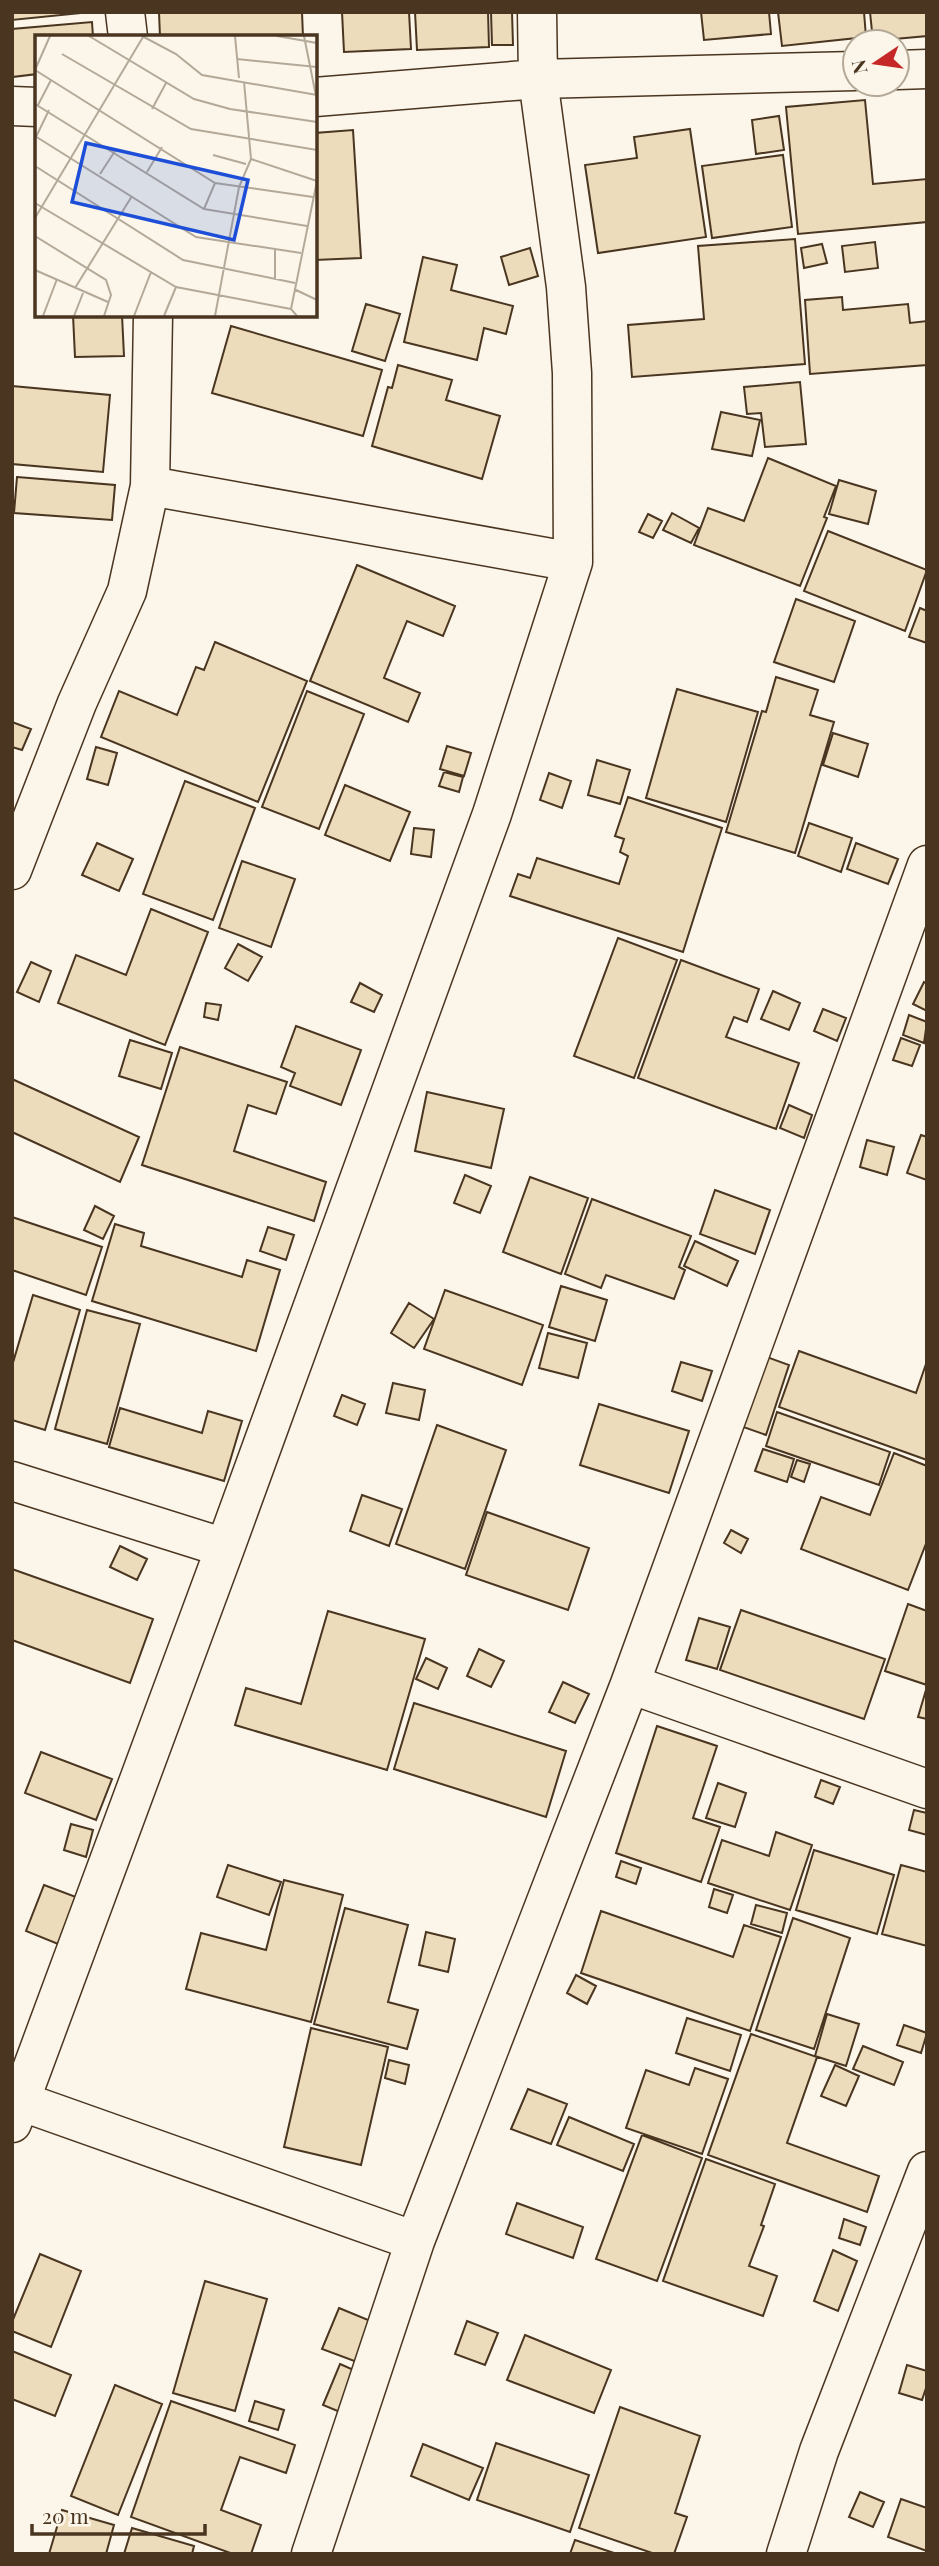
<svg xmlns="http://www.w3.org/2000/svg" width="939" height="2566" viewBox="0 0 939 2566" font-family="'Playfair Display',serif">
<rect width="100%" height="100%" fill="#fbf6e9"/>
<!-- building -->
<path fill="#ecdcbc" stroke="#4a3520" stroke-width="2" d="M12,12h79l-79,8z
M159,12h143l1,25h-143z
M342,12h67l2,37 -67,3z
M415,12h73l1,35 -72,3z
M491,12h21l1,33h-21z
M701,12h68l2,22 -67,6z
M778,12h86l2,25 -84,9z
M870,12h57v24l-54,5z
M92,22l1,15h-56v37l-25,3v-48z
M865,100l8,84 54,-5v43l-129,12 -12,-127z
M779,116l5,34 -28,4 -4,-34z
M690,129l16,108 -108,16 -13,-88 52,-7 -3,-21z
M353,130l8,128 -46,2v-127z
M783,155l9,72 -80,11 -10,-72z
M795,239l10,125 -173,13 -4,-52 76,-6 -6,-73z
M875,242l3,26 -33,4 -3,-26z
M822,244l5,19 -23,5 -3,-20z
M530,248l8,28 -29,9 -8,-28z
M423,257l34,8 -6,25 62,16 -7,28 -22,-6 -7,32 -73,-18z
M842,297l1,13 65,-6 2,19 17,-2v44l-117,9 -5,-74z
M366,304l34,10 -15,47 -33,-10z
M73,315h49l2,41 -49,1z
M231,326l151,44 -19,66 -151,-43z
M398,365l54,15 -6,20 54,16 -18,63 -110,-33 16,-59 4,1z
M800,382l6,62 -41,3 -4,-34 -14,1 -3,-27z
M12,386l98,9 -7,77 -91,-8z
M721,412l39,8 -8,36 -40,-7z
M768,458l68,28 -12,31 3,1 -27,68 -106,-41 14,-37 36,13z
M17,477l98,8 -3,35 -98,-7z
M839,480l37,11 -8,33 -39,-10z
M672,513l27,15 -8,15 -28,-13z
M648,514l14,7 -9,17 -14,-6z
M828,531l99,39 -22,61 -101,-40z
M357,565l98,41 -12,30 -36,-15 -23,57 36,15 -12,29 -98,-41z
M796,599l59,22 -21,61 -60,-20z
M920,608l7,3v32l-18,-6z
M215,642l92,39 -49,121 -157,-65 18,-46 58,24 19,-48 8,3z
M776,677l42,13 -8,25 24,7 -39,131 -69,-21 36,-121 4,1z
M677,689l81,23 -32,110 -80,-24z
M307,691l57,23 -45,115 -57,-22z
M12,722l19,7 -9,21 -10,-3z
M833,733l35,11 -10,33 -35,-12z
M447,746l24,7 -7,23 -24,-7z
M96,747l21,6 -9,32 -21,-6z
M597,760l33,10 -10,34 -32,-9z
M444,772l19,5 -4,15 -20,-6z
M549,773l22,8 -9,27 -22,-8z
M185,781l70,27 -42,112 -70,-26z
M345,785l65,27 -20,49 -65,-26z
M628,797l94,31 -39,124 -173,-56 8,-22 12,4 7,-20 82,26 9,-28 -8,-4 4,-13 -9,-3z
M809,823l43,15 -11,34 -43,-16z
M414,828l20,2 -3,27 -20,-3z
M97,843l36,16 -14,32 -37,-16z
M856,843l42,16 -10,25 -41,-15z
M242,861l53,18 -24,68 -52,-19z
M151,909l57,23 -43,113 -107,-42 18,-48 50,20z
M618,938l59,22 -43,118 -60,-22z
M238,944l24,13 -14,24 -23,-13z
M681,960l78,29 -12,33 -13,-5 -8,20 73,26 -23,66 -138,-51z
M31,962l20,9 -12,31 -22,-10z
M924,982l3,2v27l-14,-7z
M360,983l22,12 -8,17 -23,-10z
M773,991l27,12 -11,27 -28,-11z
M206,1003l15,2 -3,15 -14,-3z
M823,1009l23,9 -9,23 -23,-10z
M909,1015l18,7 -3,21 -21,-8z
M296,1026l65,24 -20,55 -51,-19 5,-13 -14,-6z
M901,1038l19,7 -8,21 -19,-6z
M130,1040l42,13 -11,36 -42,-13z
M180,1047l107,35 -11,32 -28,-9 -14,46 92,31 -12,39 -172,-56z
M12,1079l127,58 -19,45 -108,-50z
M427,1092l77,17 -13,59 -76,-17z
M789,1105l23,10 -8,23 -24,-10z
M921,1135l6,2v43l-20,-7z
M867,1140l27,7 -7,28 -27,-8z
M465,1175l26,11 -11,27 -26,-10z
M530,1177l58,21 -27,76 -58,-22z
M715,1190l55,20 -15,44 -55,-20z
M592,1199l99,37 -12,31 6,3 -11,29 -68,-24 -5,13 -36,-14z
M95,1206l19,10 -11,23 -19,-9z
M12,1217l90,30 -16,48 -74,-25z
M115,1224l29,9 -3,13 101,31 5,-17 33,10 -24,81 -164,-50z
M268,1227l26,8 -8,25 -26,-9z
M695,1241l43,20 -11,25 -43,-20z
M561,1286l46,14 -12,41 -46,-14z
M445,1290l98,35 -21,60 -98,-36z
M33,1295l47,15 -35,120 -33,-10v-54z
M409,1303l25,16 -20,29 -23,-15z
M87,1310l53,14 -33,120 -52,-15z
M548,1333l39,10 -9,35 -39,-10z
M799,1351l117,42 11,-32v99l-148,-53z
M753,1352l36,13 -23,70 -37,-13z
M681,1362l31,9 -10,30 -30,-10z
M393,1383l32,7 -6,30 -33,-7z
M342,1395l23,9 -8,21 -23,-9z
M599,1404l90,27 -20,62 -89,-28z
M120,1408l82,25 6,-22 34,10 -18,60 -115,-34z
M777,1412l113,40 -11,33 -113,-39z
M437,1425l69,25 -41,119 -69,-25z
M763,1449l31,10 -7,23 -32,-11z
M894,1453l33,13v75l-19,49 -107,-41 20,-52 49,18z
M797,1460l13,4 -6,18 -13,-5z
M362,1495l40,14 -13,37 -39,-15z
M487,1512l102,36 -21,62 -102,-35z
M731,1530l17,9 -7,14 -17,-10z
M120,1546l27,13 -10,21 -27,-13z
M12,1569l141,50 -23,64 -118,-43z
M908,1604l19,7v74l-42,-14z
M741,1610l144,49 -21,60 -144,-49z
M328,1611l97,28 -38,131 -152,-45 11,-37 55,16z
M699,1618l31,9 -13,42 -31,-9z
M479,1649l25,12 -13,26 -24,-11z
M426,1658l21,10 -9,21 -22,-10z
M563,1682l26,12 -14,29 -26,-11z
M926,1690h1v29l-9,-2z
M414,1703l152,48 -20,66 -152,-48z
M657,1726l60,20 -24,72 27,9 -19,55 -85,-29z
M41,1752l71,27 -16,41 -71,-27z
M821,1780l19,7 -7,17 -18,-7z
M718,1783l28,10 -11,34 -29,-9z
M914,1810l13,3v22l-18,-5z
M71,1824l22,6 -7,27 -22,-7z
M776,1832l36,13 -22,65 -82,-27 14,-43 47,16z
M814,1850l80,25 -17,59 -81,-24z
M621,1861l20,7 -5,16 -20,-7z
M228,1865l53,17 -12,33 -52,-18z
M901,1865l26,7v74l-45,-12z
M284,1880l59,15 -32,127 -125,-33 15,-56 65,17z
M44,1885l32,12 -18,47 -32,-13z
M714,1889l19,6 -6,18 -18,-6z
M756,1905l31,8 -5,20 -31,-9z
M345,1908l63,17 -20,77 30,8 -11,39 -93,-25z
M601,1911l132,46 11,-32 37,12 -31,94 -169,-58z
M793,1918l57,20 -36,111 -58,-19z
M426,1932l29,7 -7,33 -29,-7z
M576,1975l20,11 -9,18 -20,-11z
M827,2014l32,10 -13,42 -31,-10z
M687,2018l54,17 -11,36 -54,-18z
M904,2025l23,8 -6,20 -24,-8z
M311,2028l77,19 -27,118 -77,-18z
M751,2034l66,23 -30,86 92,33 -12,36 -159,-57z
M863,2046l40,16 -9,23 -41,-16z
M389,2060l20,5 -4,19 -20,-6z
M835,2065l24,11 -13,30 -25,-10z
M695,2068l33,11 -26,75 -76,-26 20,-58 43,15z
M528,2089l39,15 -16,40 -40,-15z
M569,2117l65,27 -11,27 -66,-26z
M642,2135l60,23 -45,123 -61,-22z
M706,2159l69,25 -14,41 3,1 -15,40 28,10 -14,40 -100,-35z
M517,2203l66,24 -10,31 -67,-24z
M844,2219l22,8 -6,18 -21,-7z
M833,2250l24,11 -19,50 -24,-10z
M40,2254l41,17 -30,76 -39,-16v-9z
M205,2281l62,18 -32,112 -62,-18z
M339,2308l34,14 -16,40 -35,-13z
M467,2321l31,12 -13,32 -30,-11z
M525,2335l86,35 -17,43 -87,-33z
M12,2351l59,24 -16,41 -43,-17z
M340,2364l16,7 -16,41 -17,-7z
M907,2365l20,6v14l-5,15 -23,-7z
M115,2385l47,19 -44,111 -47,-19z
M171,2401l124,44 -9,28 -46,-16 -19,53 40,15 -10,29h-18l-102,-37z
M255,2401l29,9 -6,20 -29,-9z
M620,2407l80,29 -25,77 12,4 -13,37h-19l-76,-26z
M496,2443l93,32 -19,57 -93,-32z
M423,2444l60,24 -14,32 -58,-24z
M860,2492l24,10 -11,25 -24,-10z
M901,2499l26,9v43l-39,-14z
M62,2510l52,15 -8,29h-57z
M132,2528l62,18 -2,8h-68z
M575,2540l42,14h-47z"/>
<g fill="none" stroke-linecap="round" stroke-linejoin="round">
<!-- minor casing -->
<g stroke="#4a3520" stroke-width="41">
<path id="minor" d="M125,12l3,25
M897,70l30,-1
M315,97l223,-18 317,-8
M12,106l25,1
M150,486l423,76
M12,870l65,-167 50,-112 23,-105 3,-171
M12,1481l213,67
M630,1684l297,105
M20,2101l395,140
M12,2123l213,-575 267,-734 81,-252 -1,-189 -6,-86 -28,-208 -1,-67
M311,2554l104,-313 215,-557 297,-819
M786,2554l33,-103 108,-280"/>
</g>
<!-- minor -->
<use href="#minor" stroke="#fbf6e9" stroke-width="38"/>
</g>
<!-- overview -->
<g transform="translate(35 35)">
<rect width="282" height="282" fill="#fbf6e9"/>
<path fill="none" stroke="#b4a999" stroke-width="2" d="M54,1l105,63 36,10 87,13M107,1l34,18 26,21 115,20M200,1l4,42M242,1l40,7M269,1l13,65M27,19l129,75 126,21M202,24l80,8M0,35l180,113 98,14M0,35l15,-34M0,69l169,105 103,17M3,70l13,-25M117,74l14,-26M0,101l161,101 105,16M1,102l13,-27M178,120l33,9M216,124l66,22M0,131l148,94 112,23M112,137l15,-25M65,139l15,-23M0,168l141,84 115,22M169,174l11,-26M0,183l108,-181M0,201l71,44 5,15 -7,21M240,215v30M0,235l73,32M40,253l57,-92M259,254l23,11M8,281l14,-37M39,281l9,-23M99,281l17,-44M129,281l12,-29M180,281l24,-129 12,-28 -7,-77M262,281l-6,-7 26,-128"/>
<path fill="#1d4ed8" fill-opacity="0.15" stroke="#1d4ed8" stroke-width="3.5" d="M51,108l162,37 -14,60 -162,-38z"/>
<rect width="282" height="282" fill="none" stroke="#4a3520" stroke-width="3.5"/>
</g>
<!-- border -->
<rect width="939" height="2566" fill="none" stroke="#4a3520" stroke-width="28"/>
<!-- north arrow -->
<g transform="translate(876 63) rotate(257)"><circle r="33" fill="#fbf6e9" stroke="#b4a999" stroke-width="2"/>
<path d="M0-5L12 26L0 18L-12 26Z" fill="#c62828"/>
<text y="-10" font-size="19" font-weight="bold" text-anchor="middle" fill="#4a3520">N</text>
</g>
<!-- scale -->
<path d="M32 2524v10h173v-10" fill="none" stroke="#4a3520" stroke-width="3.5"/>
<text x="42" y="2524" font-size="21" fill="#4a3520" stroke="#fbf6e9" stroke-width="5" paint-order="stroke">20 m</text>
</svg>
